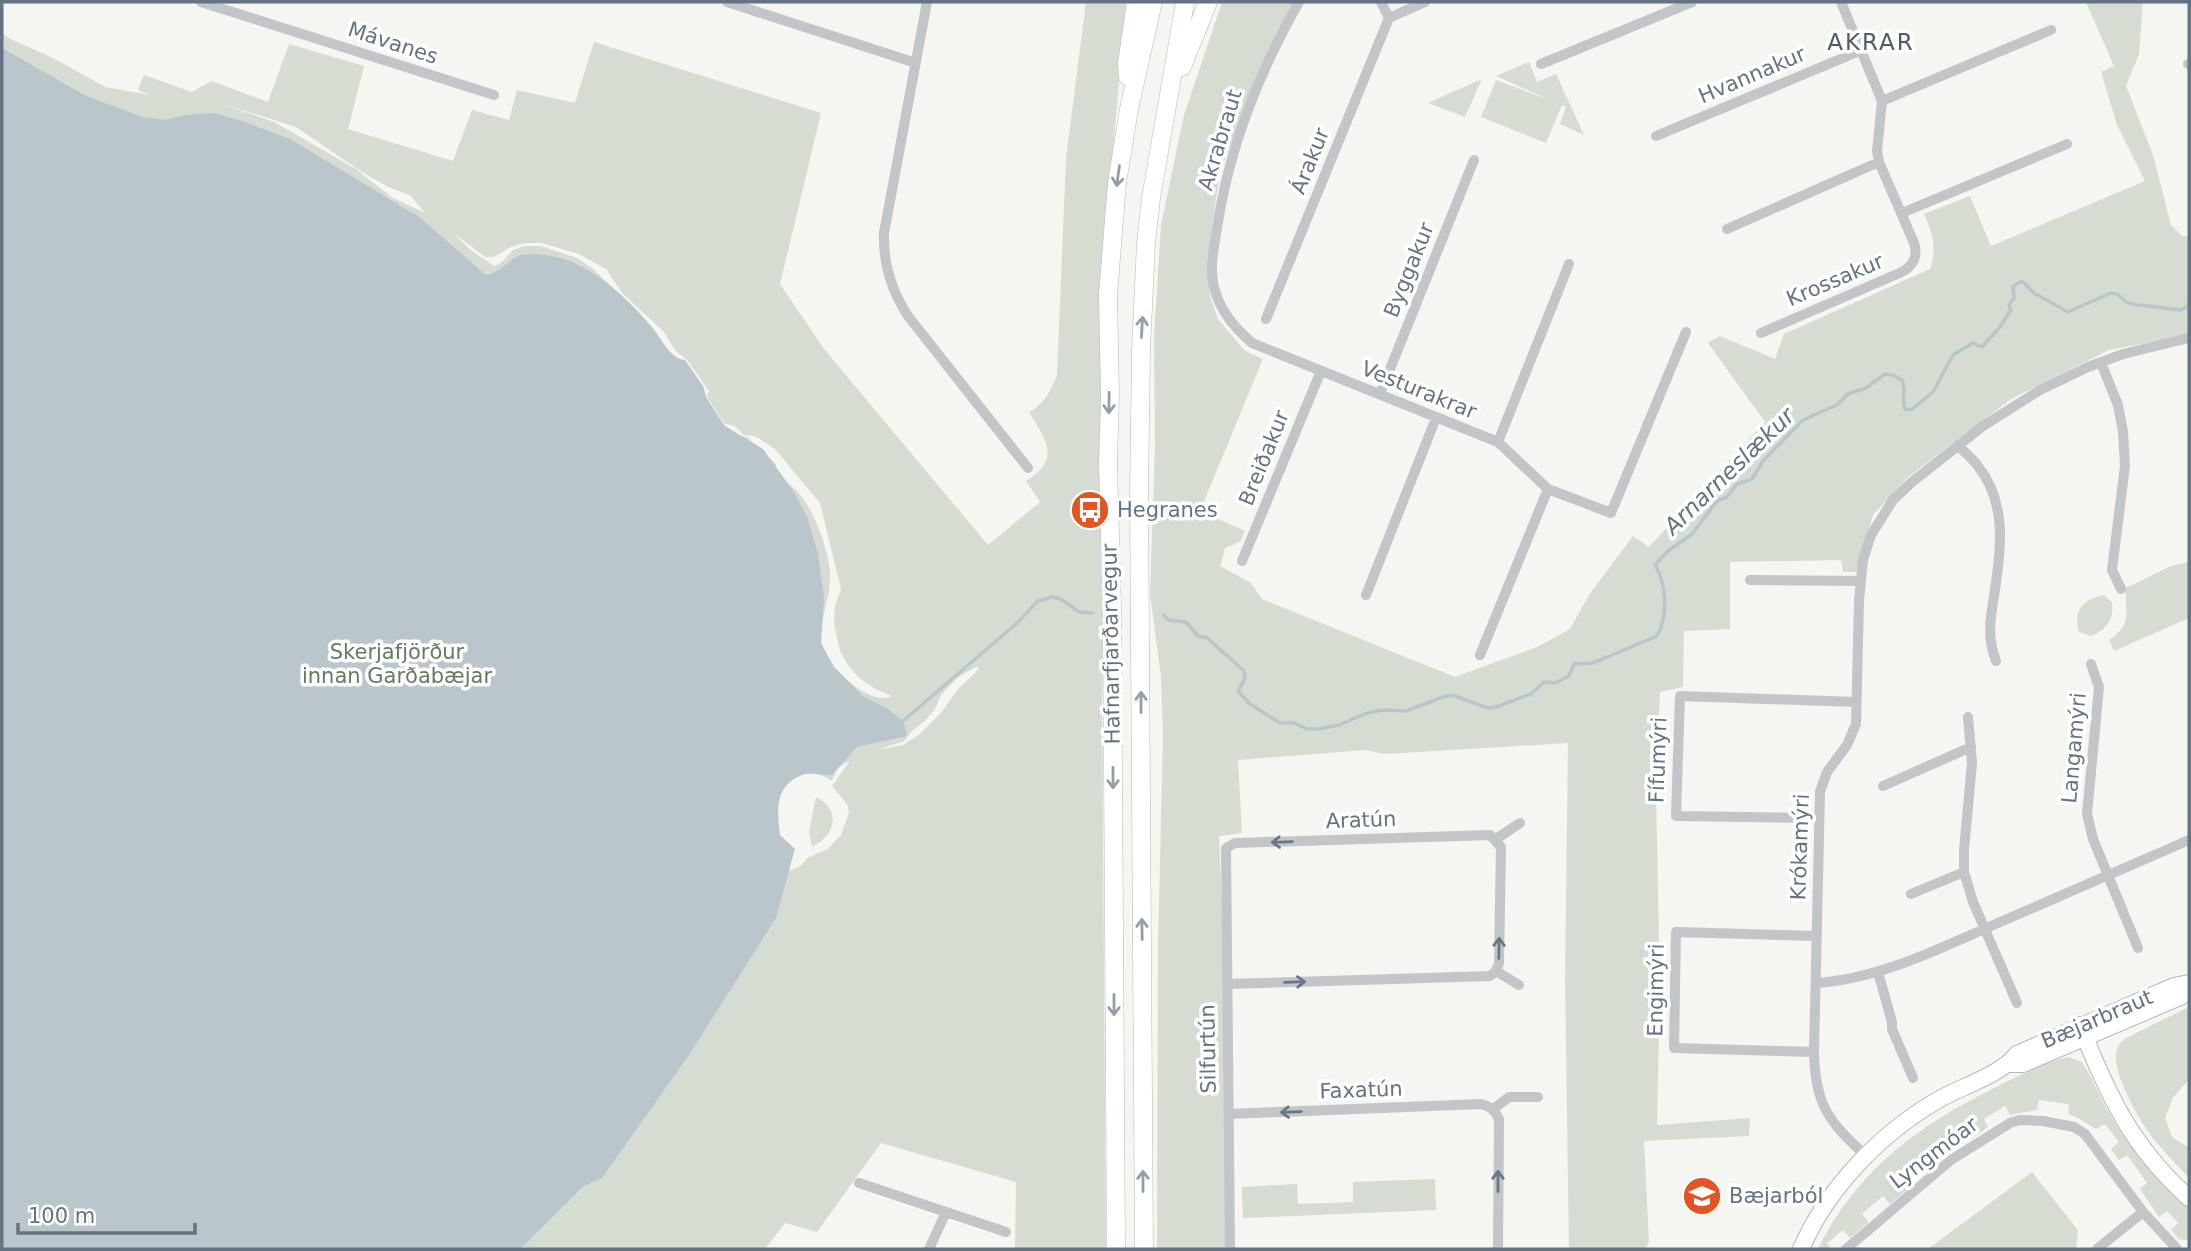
<svg xmlns="http://www.w3.org/2000/svg" width="2191" height="1251" viewBox="0 0 2191 1251" font-family="'DejaVu Sans',sans-serif">
<rect width="100%" height="100%" fill="#f5f5f1"/>
<!-- green -->
<path fill="#d6dcd2" fill-rule="evenodd" d="M1086,2h44l-8,48 -21,232 4,362 -3,52 4,553h-91l1,-67 -135,-39 -64,89 -32,-9 -20,26h-245l9,-10 -18,10h-509v-1217l6,6 45,20 52,29 45,8 -12,-5 6,-15 48,17 19,-11 57,21 21,-58 75,22 -16,63 105,32 19,-51 37,10 8,-30 58,13 19,-61 227,71 -41,171 44,65 164,196 52,-43 -14,-21c36,-23 20,-40 3,-69 16,-8 21,-21 28,-36l9,-218zM213,101l83,26 66,45 26,15 22,8 15,18 -32,-15 -37,-29 -82,-47zM451,231l34,26h9l17,-10 14,-4h17l37,11 27,15 16,24 42,39 11,18 13,11 21,30 -2,4 1,4 17,25 10,2 9,9 11,1 20,13 45,54 21,86 -6,17 -1,17 6,28 8,14 11,13 16,11 17,7c-24,12 -72,-36 -72,-59 -1,-4 2,-7 2,-11 2,-18 9,-35 8,-53 -1,-24 -23,-88 -49,-92l-5,-8v-9l-29,-27 -7,-1 -30,-16 -54,-79 -37,-47 -27,-26 -15,-10 -36,-12h-17l-11,4 -12,13 -7,3 -23,-16zM977,666l2,3 -22,21 -16,23 -21,21 -17,11 -26,5 27,-9 7,-9 15,-12 9,-11 6,-14 16,-17zM850,761l-18,25 15,18 2,8 -8,23 -13,14 -21,9 -5,7 -13,6 -4,12 -18,-80 23,-29c16,-2 29,-2 42,7l6,-14zM660,1094l-58,83 -18,9 -43,41z
M1222,2h75l-38,68 -39,103 -13,85 3,38 8,23 27,32 18,8 -63,152 45,20 -5,11 -15,6 -5,18 31,17 11,16 193,78 82,-30 33,-18 19,-34 44,-59 16,11 116,-125 -57,-79 12,-7 55,23 9,-25 146,-65c7,-20 3,-36 -6,-55l46,-18 21,50 154,-65 -28,-56 -16,-53 13,-6 -28,-64h57l-4,52 -13,32 27,69 18,70 11,11h7v99l-80,15 -98,49 -103,78 -35,38 -16,57h-14l-2,-12 -111,2v67l-46,2 -1,56 -23,5 -4,102 4,190 -3,141 93,-7 -1,18 -105,5 5,101 -4,7h-76l-4,-271 3,-235 -183,11 -20,-4 -127,10 4,73 -23,3 5,122 3,291h-70l1,-305 5,-208 -2,-59 -11,-83 5,-149 -1,-109 7,-111 23,-110z
M1529,62l8,20 19,-8 28,61 -24,-11 6,-17 -4,-2 -16,38 -65,-26 15,-37 56,21 -56,-25z
M1482,79l-17,38 -37,-14z
M2189,562v56l-75,33 -5,-11c25,-18 15,-26 17,-52l45,-22z
M2104,595l8,7c2,17 -5,28 -21,34l-12,-4c-7,-21 5,-33 25,-37z
M816,797c26,13 19,39 -4,50l-3,-16z
M2189,1007v72l-16,19 -8,20 7,19 17,11v30c-11,-12 -23,-24 -33,-36 -15,-18 -42,-65 -40,-88 1,-8 5,-13 12,-17z
M2068,1057l14,5c12,19 20,40 31,58 21,34 47,60 76,87v34l-10,-2 -8,-9 7,-7 -11,-12 -8,6 -19,-28 7,-6 -20,-28 -8,5 -8,-11 8,-7 -14,-18 -9,5 -18,-11 -10,-4 1,-10 -30,-4 -2,10 -27,5 -5,-9 -21,13 4,8 -19,13 -7,-8 -23,17 5,9 -14,13 -8,-9 -22,19 7,9 -17,14 -7,-8 -21,18 7,8 -19,16 -7,-8 -16,13 4,6h-13c39,-80 103,-125 180,-163 23,-11 45,-23 70,-29z
M2032,1172l46,58 -2,19h-148z
M1435,1179l1,31 -193,8 -1,-31 55,-3 1,20 55,-2v-20z"/>
<!-- water -->
<path fill="#bbc6cc" d="M2,48l84,48 57,21 21,3 23,-5 27,-2 25,7 51,19 129,78 67,58c17,-3 24,-18 36,-20 54,-7 98,35 130,72 10,12 17,31 33,33l18,26 4,13 18,27 38,23 31,43 13,25 11,37 6,45 -3,44 13,24 29,29 25,13 15,12 4,15 -50,11 -25,28c-9,1 -19,-3 -27,-1 -31,10 -28,36 -25,61l15,14 -19,69 -87,137 -87,123 -18,8 -64,63h-518z"/>
<g fill="none" stroke-linecap="round" stroke-linejoin="round">
<!-- stream -->
<path stroke="#bbc6cc" stroke-width="3.5" d="M1164,615l4,5 18,2 13,15h7l37,33c5,9 -1,13 -5,21l12,13 30,19h14l13,6h11l21,-4 28,-12 15,-3 24,1 37,-14 9,-2 36,13 8,-1 35,-13 13,-12 11,1 14,-7 5,-12 19,-1 64,-27c11,-20 10,-51 -2,-71l13,-14 24,-17 25,-33 10,-4 10,-13 15,-5 11,-18 40,-41 34,-15 11,-11 18,-6 19,-14 8,1 9,5c5,10 -1,20 3,29l6,1 22,-18 20,-37 20,-12 9,4 18,-20 11,-17 -2,-5 5,-7 -1,-12 9,-5 12,12 34,19 43,-19 6,1 11,9 10,2 43,5 8,-5
M903,721l113,-97 22,-23 14,-4 9,2 18,13 13,1"/>
<!-- secondary casing -->
<g stroke="#b4b9be" stroke-width="18">
<path id="secondary" d="M2080,1025c29,71 50,120 109,173
M2009,1064h14l157,-67 9,-6
M1801,1249c27,-62 80,-116 137,-149 24,-14 63,-25 79,-46l157,-68 15,-3"/>
</g>
<!-- primary casing -->
<g stroke="#b5b9bd" stroke-width="19">
<path id="primary" d="M1182,67l26,-65
M1128,77l-1,-13 9,-62
M1116,1249l-4,-640 -4,-146 2,-67 -2,-101 9,-112 12,-74 24,-107
M1144,1249l-5,-752 2,-147 5,-107 5,-45 34,-196"/>
</g>
<!-- street -->
<path stroke="#c2c6c9" stroke-width="10" d="M201,2l293,93
M727,2l189,61
M927,2l-43,231c-1,31 7,57 24,83l120,152
M1299,2c-40,70 -70,146 -82,226 -3,19 -8,39 -3,59 6,24 20,40 38,56l246,99 50,47 63,24 75,-181
M1389,18l36,-16
M1541,64l151,-62
M2188,64h1
M1882,101l169,-71
M1656,136l206,-86
M1902,213l165,-69
M1727,229l152,-67
M1266,319l123,-301 -8,-16
M1761,333l141,-61c12,-7 16,-16 12,-29l-35,-81 -2,-11 5,-50 -41,-99
M2101,363l17,42 5,27 2,34 -13,104 9,19
M1380,394l94,-234
M1498,442l71,-178
M1958,445c6,7 14,13 19,20 31,37 24,87 17,131 -4,24 -7,42 2,65
M1242,561l79,-190
M1750,580l110,1
M1366,595l70,-177
M1480,655l68,-166
M2091,664l8,23 -12,127 6,25 45,109
M1968,717l4,46 -8,87v22l9,30 44,101
M1883,786l88,-39
M1819,818l-143,-2 4,-120 176,6
M1496,839l24,-16
M1911,894l53,-22
M1496,971l23,14
M1878,972l14,50v7l21,49
M1816,983c64,-4 124,-35 182,-60 64,-28 128,-55 191,-83
M1227,984l263,-8 6,-5 3,-8 2,-116 -11,-12 -255,8 -9,5 4,401
M1814,1052l-140,-4 2,-116 141,4
M1493,1109l16,-12h29
M1229,1114l252,-10c9,2 14,6 18,15l-1,130
M1865,1155c-37,-34 -50,-51 -51,-103l6,-260 7,-20 20,-27 9,-21 3,-124 4,-40 8,-25 22,-35 19,-18 71,-56 57,-36 48,-23 35,-13 66,-16
M859,1183l147,49
M2143,1212l34,37
M929,1249l17,-37
M1846,1249l105,-89 59,-37 10,-3 23,1 31,6 11,7 58,78 -46,37"/>
<!-- secondary -->
<use href="#secondary" stroke="#fff" stroke-width="16"/>
<!-- primary -->
<use href="#primary" stroke="#fff" stroke-width="18"/>
</g>
<!-- one-way arrows -->
<defs><path id="oneway-shaft" d="M-6 0H5M1.5-3L5.5 0L1.5 3" fill="none" stroke-width="1.6" stroke-linecap="round" stroke-linejoin="round" transform="scale(1.75)"/></defs>
<g stroke="#929ea8">
<use href="#oneway-shaft" transform="translate(1118 176) rotate(98)"/>
<use href="#oneway-shaft" transform="translate(1142 327) rotate(-87)"/>
<use href="#oneway-shaft" transform="translate(1109 403) rotate(91)"/>
<use href="#oneway-shaft" transform="translate(1141 702) rotate(-90)"/>
<use href="#oneway-shaft" transform="translate(1113 778) rotate(90)"/>
<use href="#oneway-shaft" transform="translate(1142 929) rotate(-91)"/>
<use href="#oneway-shaft" transform="translate(1114 1005) rotate(90)"/>
<use href="#oneway-shaft" transform="translate(1143 1181) rotate(-90)"/>
</g>
<g stroke="#697886">
<use href="#oneway-shaft" transform="translate(1282 842) rotate(178)"/>
<use href="#oneway-shaft" transform="translate(1499 948) rotate(-89)"/>
<use href="#oneway-shaft" transform="translate(1295 982) rotate(-2)"/>
<use href="#oneway-shaft" transform="translate(1291 1112) rotate(178)"/>
<use href="#oneway-shaft" transform="translate(1498 1181) rotate(-90)"/>
</g>
<!-- icons -->
<defs>
<g id="bus-disc" transform="scale(2.0125)"><circle r="9.5" fill="#e45422" stroke="#fff"/><path d="M-5-6H5V4H4V6H2V4H-2V6H-4V4H-5ZM-3.5-4V0h7V-4ZM-3.5 1.2v1.5H-2V1.2ZM2 1.2v1.5H3.5V1.2Z" fill="#fff"/></g>
<g id="school-disc" transform="scale(2.0125)"><circle r="9.5" fill="#e45422" stroke="#fff"/><path d="M0-5L7-2L0 1L-7-2ZM-4 1L0 2.5L4 1V4Q0 6-4 4Z" fill="#fff"/></g>
</defs>
<g fill-rule="evenodd">
<use href="#bus-disc" x="1090" y="510"/>
<use href="#school-disc" x="1702" y="1196"/>
</g>
<g text-anchor="middle" dominant-baseline="central" stroke-width="7" stroke-linejoin="round" paint-order="stroke">
<!-- street labels -->
<g font-size="21" fill="#647482" stroke="#fff">
<text transform="translate(393 43) rotate(18)">Mávanes</text>
<text transform="translate(1752 75) rotate(-23)">Hvannakur</text>
<text transform="translate(1220 140) rotate(-73)">Akrabraut</text>
<text transform="translate(1310 161) rotate(-68)">Árakur</text>
<text transform="translate(1409 270) rotate(-68)">Byggakur</text>
<text transform="translate(1835 280) rotate(-23)">Krossakur</text>
<text transform="translate(1419 390) rotate(22)">Vesturakrar</text>
<text transform="translate(1264 458) rotate(-68)">Breiðakur</text>
<text transform="translate(1111 644) rotate(-91)">Hafnarfjarðarvegur</text>
<text transform="translate(2074 748) rotate(-85)">Langamýri</text>
<text transform="translate(1658 760) rotate(-88)">Fífumýri</text>
<text transform="translate(1361 820) rotate(-2)">Aratún</text>
<text transform="translate(1800 847) rotate(-88)">Krókamýri</text>
<text transform="translate(1656 990) rotate(-89)">Engimýri</text>
<text transform="translate(2097 1019) rotate(-23)">Bæjarbraut</text>
<text transform="translate(1208 1049) rotate(-91)">Silfurtún</text>
<text transform="translate(1361 1090) rotate(-2)">Faxatún</text>
<text transform="translate(1934 1153) rotate(-37)">Lyngmóar</text>
</g>
<!-- poi labels -->
<g font-size="21" fill="#647482" stroke="#fff" text-anchor="start">
<text x="1117" y="510">Hegranes</text>
<text x="1729" y="1196">Bæjarból</text>
</g>
<!-- park labels -->
<g font-size="21" fill="#677962" stroke="#fff">
<text x="397" y="652">Skerjafjörður<tspan x="397" dy="24">innan Garðabæjar</tspan></text>
</g>
<!-- neighbourhood labels -->
<g font-size="23" letter-spacing="2" fill="#525d67" stroke="#fff">
<text x="1871" y="42">AKRAR</text>
</g>
<!-- water labels -->
<g font-size="23" font-style="italic" fill="#5f767f" stroke="#fff">
<text transform="translate(1729 471) rotate(-44)">Arnarneslækur</text>
</g>
</g>
<!-- border -->
<rect width="2191" height="1251" fill="none" stroke="#647482" stroke-width="7"/>
<!-- scale -->
<path d="M18 1223v10h177v-10" fill="none" stroke="#647482" stroke-width="3.5"/>
<text x="28" y="1223" font-size="21" fill="#647482" stroke="#ffffff" stroke-width="5" paint-order="stroke">100 m</text>
</svg>
